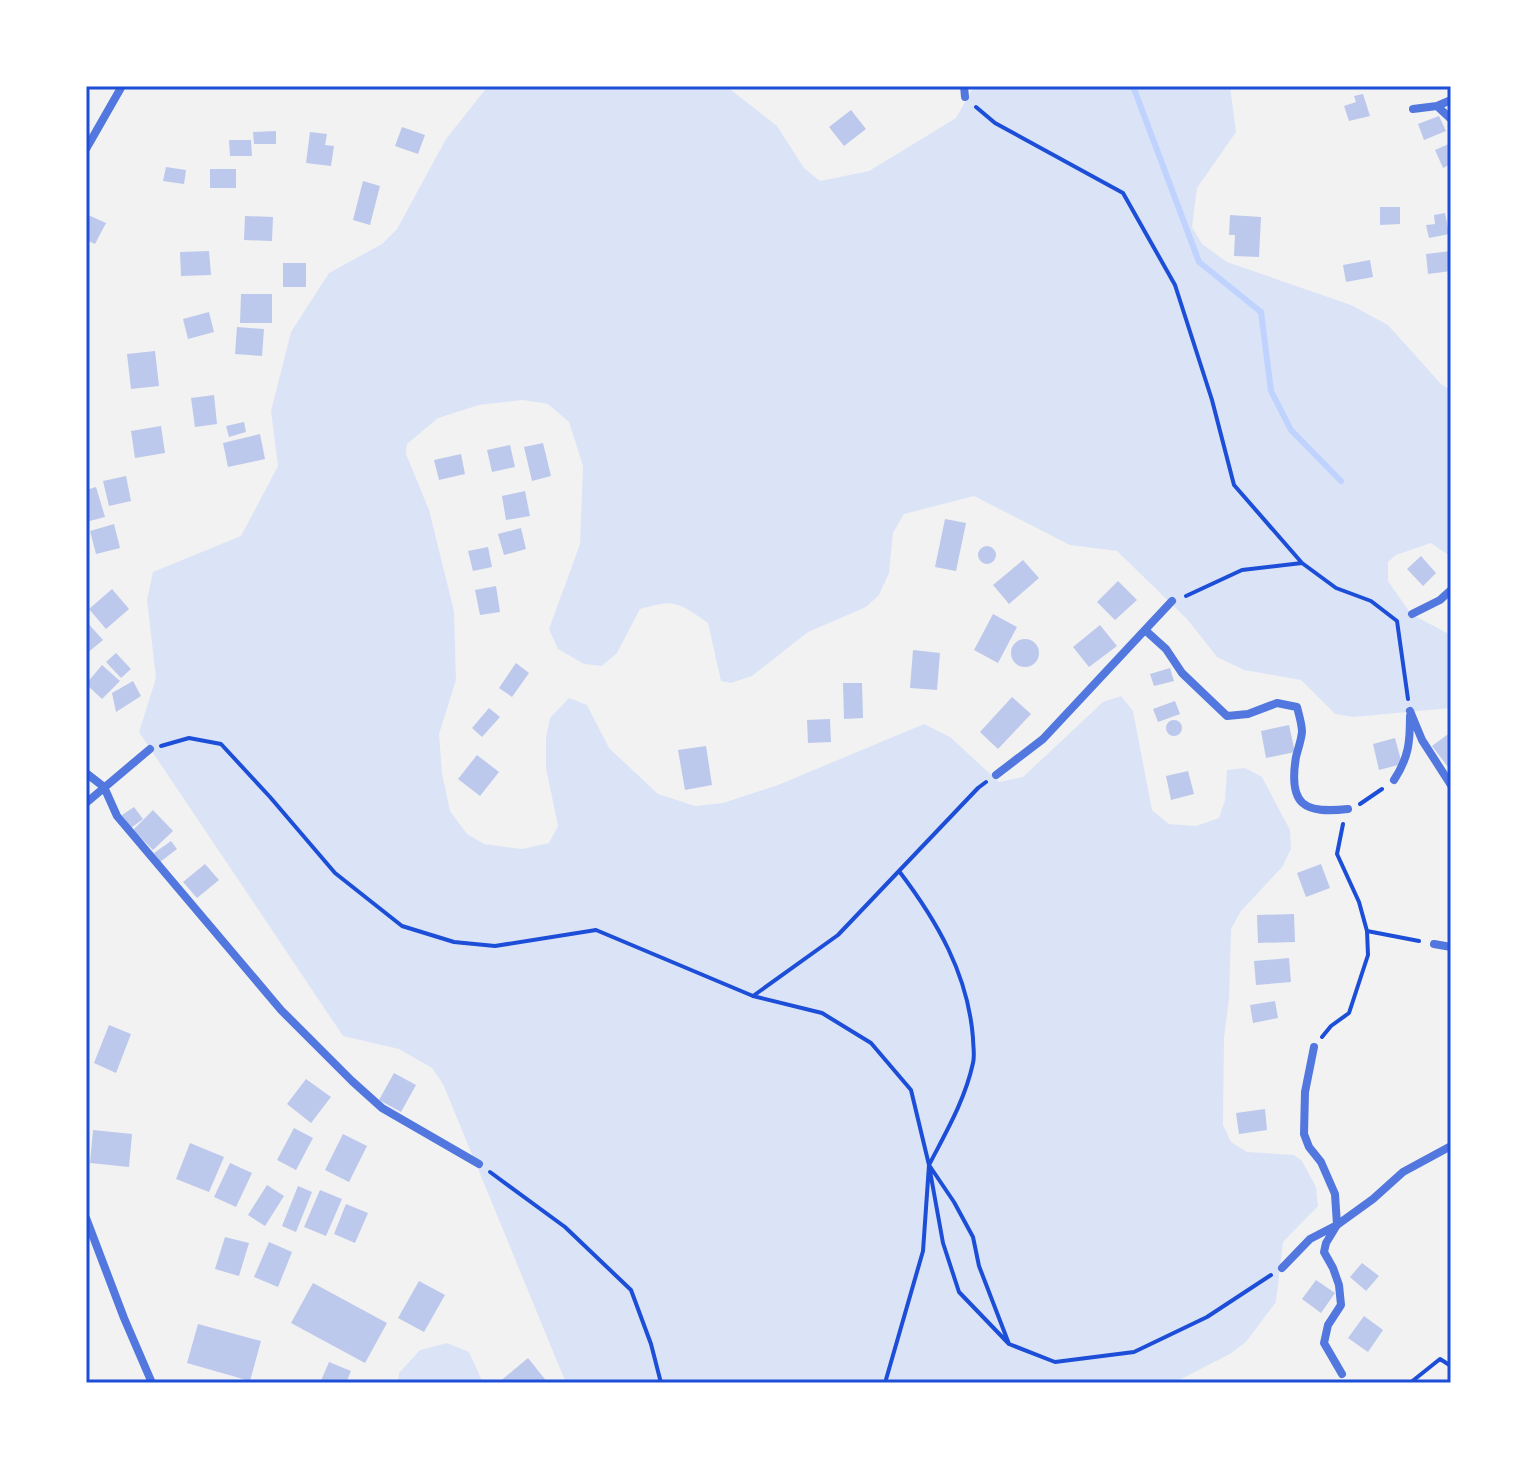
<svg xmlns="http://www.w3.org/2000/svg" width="1537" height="1469" viewBox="0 0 1537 1469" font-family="Quicksand,sans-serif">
<rect width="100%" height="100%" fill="#f2f2f2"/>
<!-- green -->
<path fill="#dbe4f7" d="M488,86h238l51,40 27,42 16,13 49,-10 87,-53 18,-32h256l6,46 -39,56 -5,39 10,17 25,18 124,43 37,20 53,59 10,6v167l-20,-14 -35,12 -8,7v19l23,33 40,21v73l-98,9 -18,-3 -34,-34 -57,-10 -27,-13 -30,-38 -70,-68 -47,-6 -96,-49 -70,18 -11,19 -4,40 -10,22 -13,12 -58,25 -56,44 -21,7 -10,-2 -13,-58c-30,-21 -33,-24 -68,-14l-23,44 -15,13 -18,-2 -26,-15 -9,-20 31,-85 3,-78 -14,-44 -21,-18 -25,-4 -44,5 -41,13 -31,26 -1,10 23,56 25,101 2,69 -17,54 3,39 8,38 17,23 17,10 38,5 27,-6 9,-17 -12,-58v-30l4,-20 19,-20 18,7 22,43 49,46 37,12 28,-3 55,-18 146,-61 26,13 49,45 24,-5 80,-75 18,-6 12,15 19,99 17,14 27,2 23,-8 6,-18 2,-30 18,-2 17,9 28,53 1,19 -9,18 -41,44 -10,18 -2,70 -5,39 -1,87 8,17 16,10 47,3 8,6 14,26 2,19 -35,36 -7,60 -30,40 -16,12 -57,29h-607l-123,-299 -11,-16 -33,-19 -56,-13 -204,-304 17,-54 -9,-78 6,-28 88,-36 37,-70 -7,-55 20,-79 38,-59 53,-29 15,-15 49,-90z
M447,1343l22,9 14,31h-85l1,-10 21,-23z"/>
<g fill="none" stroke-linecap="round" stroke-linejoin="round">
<!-- stream -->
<path stroke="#bfd3fe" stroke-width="6" d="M1133,86l66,176 62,50 10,79 20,39 50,51"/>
</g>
<!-- building -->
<path fill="#bdc9ec" d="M1363,94l7,22 -21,5 -5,-15 12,-4 -2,-6z
M851,110l15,19 -22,17 -15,-19z
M1439,116l7,15 -22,9 -6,-16z
M402,127l23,8 -7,19 -23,-8z
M276,131v13h-22l-1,-12z
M310,132l17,2 -2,11 9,1 -3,20 -25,-3z
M229,140h22l1,16h-22z
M1451,143v21l-8,4 -8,-18z
M166,167l20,3 -2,14 -21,-3z
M210,169h26v19h-26z
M363,181l17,5 -10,39 -17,-5z
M1380,207h20v17l-20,1z
M1445,213l4,21 -20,4 -3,-13 9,-1 -1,-9z
M86,214l20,9 -11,21 -9,-4z
M1230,215l31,2 -2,40 -25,-1 1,-21h-6z
M245,216l28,1 -1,24 -28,-1z
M209,251l2,24 -30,1 -1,-24z
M1451,251v20l-23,3 -2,-20z
M1370,260l3,17 -27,5 -3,-17z
M283,263h23v24h-23z
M241,294h31v29h-32z
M209,312l5,20 -26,7 -5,-20z
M237,327l27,2 -2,27 -27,-2z
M155,351l4,35 -28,3 -4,-35z
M214,395l3,29 -22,3 -4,-29z
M244,422l2,10 -17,5 -3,-11z
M161,426l4,27 -30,5 -4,-27z
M260,434l5,25 -37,8 -5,-24z
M543,443l8,33 -19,5 -8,-34z
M510,445l5,22 -23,5 -5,-22z
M461,454l4,20 -26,6 -5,-20z
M126,476l5,25 -22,5 -6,-25z
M96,487l9,30 -19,5v-32z
M525,491l5,25 -24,4 -4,-24z
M945,519l21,4 -10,48 -21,-4z
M114,524l6,24 -24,6 -6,-23z
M521,528l5,21 -22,6 -6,-21z
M978 555a9 9 0 1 1 18 0a9 9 0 1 1-18 0Z
M488,547l4,20 -19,4 -5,-20z
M1421,556l15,17 -13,13 -16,-17z
M1023,560l16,18 -30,26 -16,-19z
M1118,581l19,19 -22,20 -18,-18z
M496,586l4,26 -20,3 -5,-25z
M112,589l17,20 -23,20 -17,-20z
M993,614l24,13 -19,36 -24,-13z
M86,621l17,19 -17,14z
M1100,625l17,21 -28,21 -16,-20z
M1011 653a14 14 0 1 1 28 0a14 14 0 1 1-28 0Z
M913,650l27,3 -3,37 -27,-2z
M116,653l15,16 -10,9 -15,-16z
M516,663l13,10 -17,24 -13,-9z
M102,665l18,16 -18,18 -16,-15z
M1170,668l4,13 -20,5 -4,-12z
M133,681l8,15 -25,16 -4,-19z
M843,683h19l1,35 -19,1z
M1012,697l19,17 -33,35 -18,-17z
M1175,701l5,13 -22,8 -5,-13z
M489,708l11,9 -18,20 -10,-9z
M830,719l1,23 -23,1 -1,-23z
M1166 728a8 8 0 1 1 16 0a8 8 0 1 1-16 0Z
M1289,725l6,27 -29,6 -5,-27z
M1451,732v33l-3,2 -16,-21z
M1395,738l7,26 -23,6 -6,-26z
M706,746l6,39 -27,5 -7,-40z
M477,755l22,17 -19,24 -22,-17z
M1188,771l6,23 -23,6 -5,-24z
M134,807l9,12 -12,9 -9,-13z
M153,810l20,21 -20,19 -20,-20z
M171,841l6,8 -17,13 -6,-9z
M205,864l14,16 -22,18 -14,-16z
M1321,864l9,24 -24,9 -9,-24z
M1294,914l1,28 -37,1 -1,-28z
M1289,958l2,24 -35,3 -2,-24z
M1275,1001l3,17 -25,5 -3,-18z
M109,1025l22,9 -15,39 -22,-10z
M394,1073l22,12 -15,27 -22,-12z
M306,1079l25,18 -20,26 -24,-19z
M1265,1109l2,21 -28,4 -3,-21z
M294,1128l19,10 -17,32 -19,-10z
M93,1130l39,4 -3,33 -39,-4z
M343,1134l24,12 -18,36 -24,-12z
M190,1143l34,14 -15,35 -33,-13z
M230,1163l22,10 -16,34 -22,-10z
M267,1185l17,11 -19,30 -17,-11z
M298,1186l14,6 -16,40 -14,-6z
M320,1190l22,9 -16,37 -22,-9z
M346,1204l22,9 -13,30 -21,-9z
M225,1237l24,6 -10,33 -24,-7z
M269,1242l23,10 -14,35 -24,-10z
M1362,1263l17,13 -13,15 -16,-14z
M1316,1280l19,13 -14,20 -19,-14z
M419,1281l26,14 -21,37 -26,-14z
M313,1283l74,40 -22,40 -74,-40z
M1364,1316l19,14 -15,22 -20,-14z
M198,1324l63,17 -11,40 -63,-18z
M528,1358l20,25h-50z
M329,1362l22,9 -5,12h-26z"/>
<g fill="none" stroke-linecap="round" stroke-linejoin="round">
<!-- path -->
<path stroke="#1d4ed8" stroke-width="4" d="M976,107l19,16 128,70 52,92 37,115 22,85 68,78 34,25 35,13 26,20 11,78
M1186,596l56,-26 60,-7
M161,746l28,-8 32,6 49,53 65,76 67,53 52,16 41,4 101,-16 157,66 69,17 49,30 40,47 18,75 -6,86 -38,132
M1360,804l22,-15
M899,871c38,50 69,103 74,167 0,8 2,17 0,25 -8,37 -27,69 -44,102l25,37 19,35 6,29 30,78
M1367,931l52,10
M753,996l85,-61 140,-147 8,-6
M1322,1037l9,-11 18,-13 19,-58 -1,-24 -8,-29 -22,-48 6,-30
M930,1171l13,72 16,49 50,52 46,18 79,-10 73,-35 64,-42
M490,1172l75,55 66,63 20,54 10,39
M1410,1383l30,-24 11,7"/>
<!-- minor -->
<path stroke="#5277de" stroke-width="8" d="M964,86l1,11
M1437,106l14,-6
M1413,109l24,-3 14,13
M86,149l36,-63
M1412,614l28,-14 11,-10
M1145,630l21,19 16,24 45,43 21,-2 29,-11 20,4c2,8 5,17 5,25 -1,9 -4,17 -6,25 -8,48 8,57 52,52
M1410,711l12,29 29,45
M86,773l18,14 13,29 164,194 71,71 30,27 97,56
M996,775l47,-36 129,-138
M1394,780c15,-23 16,-38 16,-64
M86,803l64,-54
M1434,944l17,3
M1314,1047l-9,45 -1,42 5,13 12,15 14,32 2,31 -11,18 -2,9 9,16 6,17 2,20 -13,20 -4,18 18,31
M86,1218l38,100 28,65
M1282,1268l28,-29 27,-14 36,-26 30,-27 48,-26"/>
</g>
<!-- border -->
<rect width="1537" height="1469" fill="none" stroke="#ffffff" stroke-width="176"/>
<rect x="88" y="88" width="1361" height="1293" fill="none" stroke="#1d4ed8" stroke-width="3"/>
</svg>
